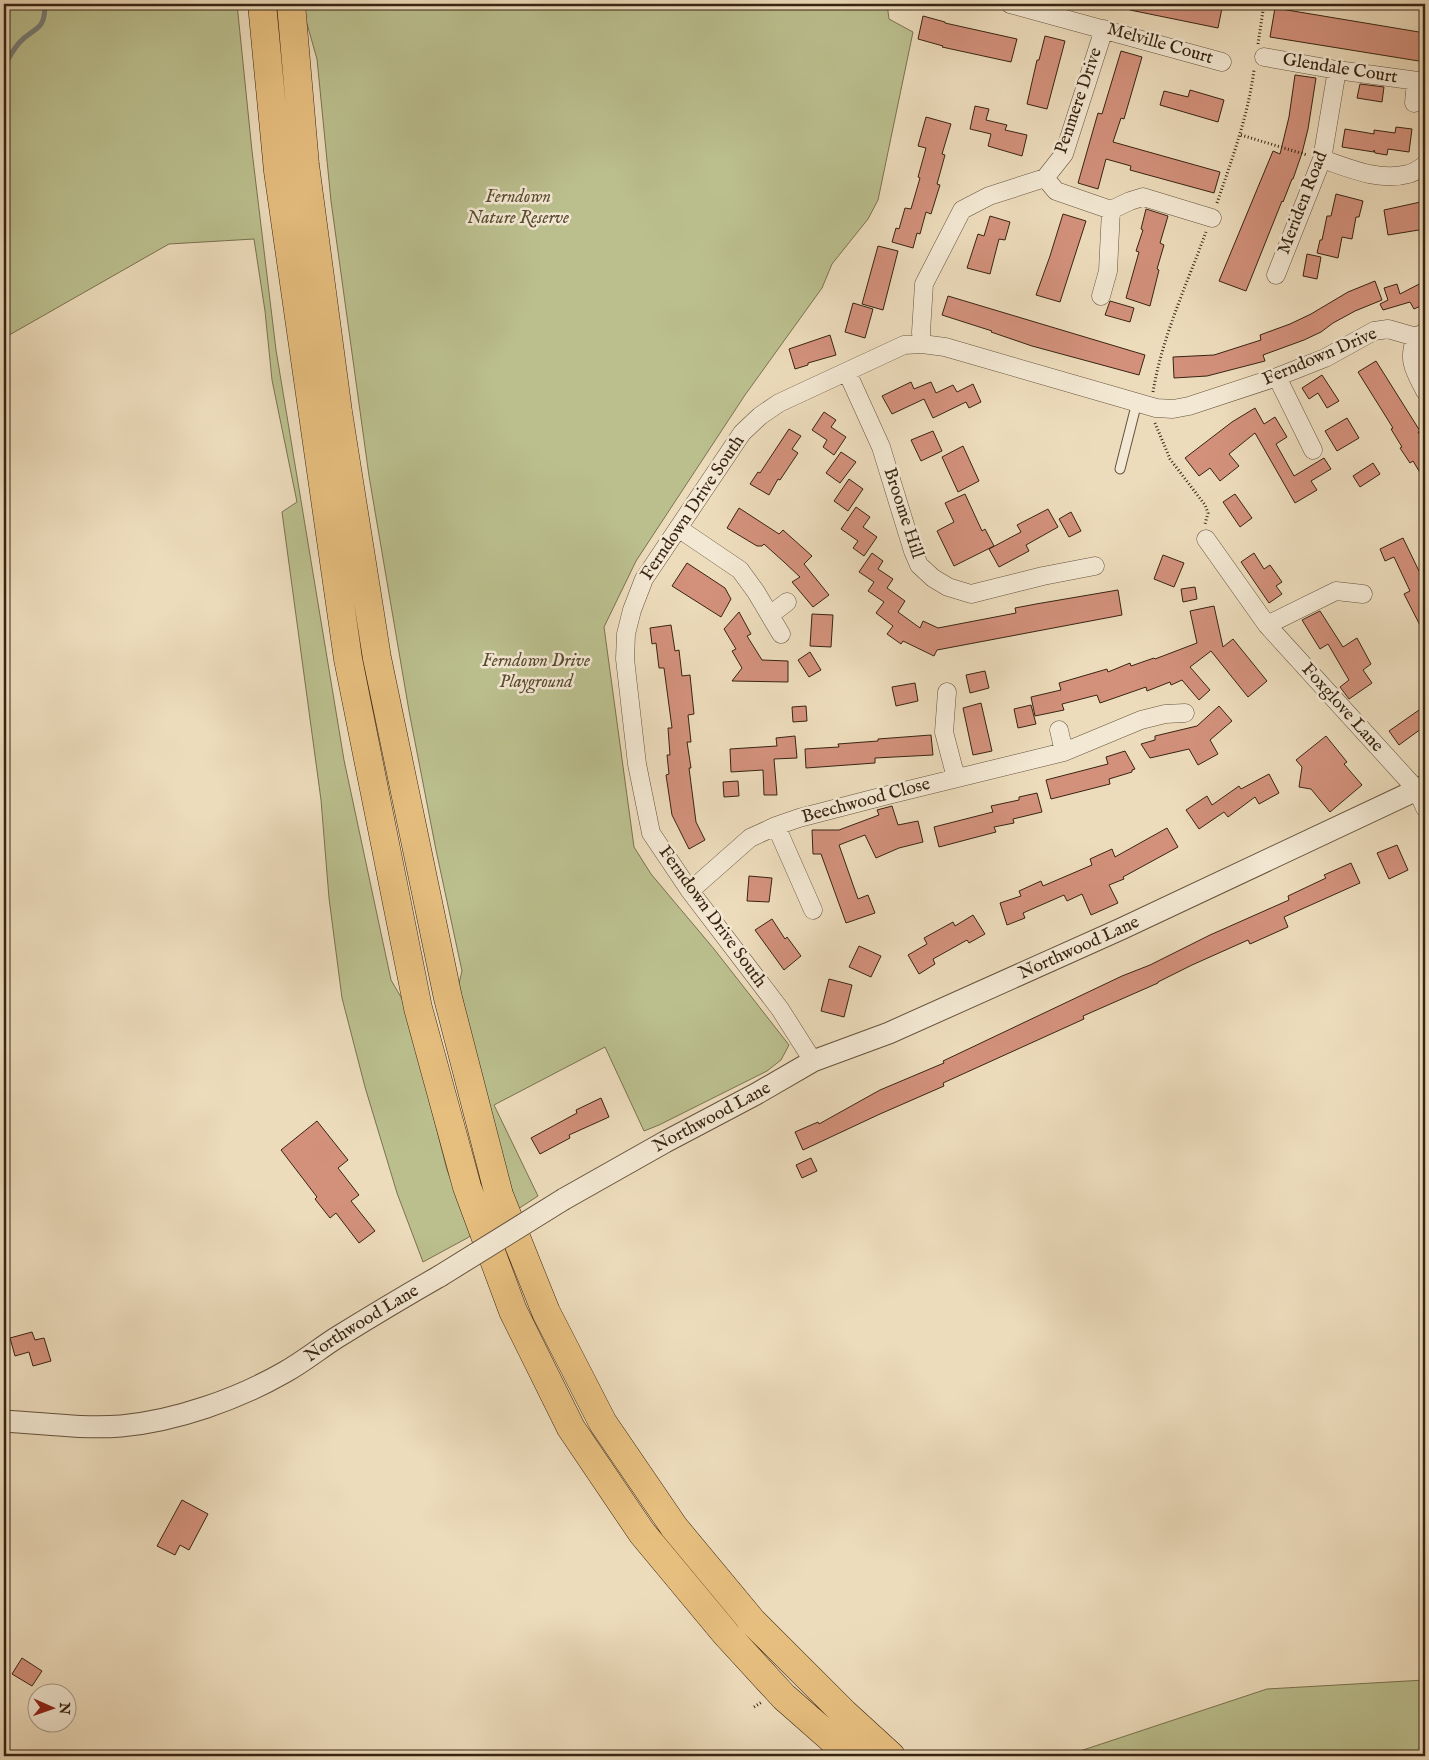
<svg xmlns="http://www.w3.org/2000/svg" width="1429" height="1760" viewBox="0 0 1429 1760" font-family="'IM FELL English',serif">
<rect width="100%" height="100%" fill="#eddcbc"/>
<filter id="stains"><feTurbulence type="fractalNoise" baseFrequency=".004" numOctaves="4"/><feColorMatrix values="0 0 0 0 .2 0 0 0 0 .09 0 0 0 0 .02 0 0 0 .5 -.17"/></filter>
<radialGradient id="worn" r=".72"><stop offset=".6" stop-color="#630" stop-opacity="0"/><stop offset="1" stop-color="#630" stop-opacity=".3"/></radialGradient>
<!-- green -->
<path fill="#bbbf8e" stroke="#7a7250" d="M4,4h233l15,147 24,199 68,410 47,220 14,24 42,166 25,64 -3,3 -46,25 -26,-69 -32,-106 -23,-89 -13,-100 -8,-98 -39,-288 15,-10 -25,-122 -7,-69 -11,-72 -85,5 -165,94z
M303,4h584l2,15 24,13 -35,168 -10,19 -36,45 -10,24 -77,107 -109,166 -32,66 30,220 17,27 63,75 75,96 -8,15 -14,11 -108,54 -15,6 -39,-84 -111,58 44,91 -20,13 -31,-96 -30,-121 5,-21 -26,-121 -27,-139 -40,-235 -38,-275 -14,-142 -14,-49z
M1425,1680v76h-360l202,-67z"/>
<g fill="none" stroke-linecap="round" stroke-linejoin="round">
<!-- stream -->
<path stroke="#757d77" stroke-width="5" d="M4,67c4,-8 9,-17 15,-24 15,-17 26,-10 26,-39"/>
</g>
<!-- building -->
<path fill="#d3917c" stroke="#382412" d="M1131,4h68l23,4 -4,20 -88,-18z
M1275,8l150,25v29l-155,-25z
M923,16l22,6v1l72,16 -6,23 -69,-15 1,-1 -25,-7z
M1045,36l20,5 -18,68 -20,-5 10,-44h2z
M1121,51l21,6 -18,62 -3,-1 -8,24 107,30 -6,21 -84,-23 1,-4 -25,-7 -8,30 -20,-6 20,-70 4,1z
M1295,75l21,3 -8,51 -6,24 -9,26h-1l-9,23 -1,-1 -36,90 -27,-10 54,-130 7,3 9,-37z
M1360,84l24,3 -2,15 -25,-4z
M1190,90l34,10 -6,22 -58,-17 4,-14 24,6z
M975,106l14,3 -3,11 21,5 -2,5 22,5 -5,21 -34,-10 3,-12 -21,-5z
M926,117l25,7 -9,30 3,1 -8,29 3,1 -9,29 -5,-2 -6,22 -3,-1 -4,15 -21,-6 4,-14 3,1 6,-21 6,1 9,-31 -2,-1 8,-29 -8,-2z
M1396,127l16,2 -3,23 -21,-3 -1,6 -12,-2 -1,-3v2l-32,-5 3,-18 29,5v-4l21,3z
M1336,194l27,7 -4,16h-3l-4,22 -10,-2 -4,21 -21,-5 3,-13h2l5,-24h4z
M1425,201v28l-37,6 -4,-25z
M1146,209l22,7 -8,27 4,2 -7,24 2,1 -9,36 -24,-8 13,-46 -3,-1 7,-21 -2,-1z
M1063,214l23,7 -26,81 -24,-7 14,-39z
M990,216l20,6 -5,18 -6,-1 -9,35 -23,-6 11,-34 6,2z
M878,246l20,5 -15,59 -21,-6z
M1307,254l14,3 -4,22 -14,-3z
M1375,281l7,19 -27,11 -22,12 -12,9 -17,8 -41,15 2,6 -58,15 -33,2 -1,-21 41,-2 47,-15 -1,-5 30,-11 21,-10 37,-22z
M1425,281v23l-11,5 -4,-7 -27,8 -3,-6 8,-4 -4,-12 13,-4 3,10z
M948,296l197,59 -6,20 -107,-29 -41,-14 1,-1 -50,-16z
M1110,301l24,7 -4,14 -25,-7z
M853,303l20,6 -8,29 -20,-6z
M830,335l6,20 -28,8v2l-13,4 -6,-20z
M1376,361l44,70 -2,1 7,11v38l-12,-20 -3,2 -10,-15 2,-1 -11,-18 2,-1 -35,-56z
M1322,375l17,26 -12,7 -9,-15 -9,6 -7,-11z
M911,382l3,7 17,-7 5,11 17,-8 4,7 16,-8 8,18 -12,6 -3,-6 -33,16 -9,-19 -32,15 -10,-18z
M1255,408l9,16 11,-7 12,20 -11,7 18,32 30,-18 7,11 -20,12 6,9 -22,13 -40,-70 -26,21 10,12 -19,15 -10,-13 -11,8 -14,-18 47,-36z
M824,412l12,8 -5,7 15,10 -12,18 -11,-8 4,-7 -15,-10z
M1347,418l12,20 -22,13 -12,-20z
M789,429l12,7 -9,13 6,4 -18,27 -2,-1 -9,16 -19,-11 8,-12 2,1z
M933,431l9,20 -21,10 -10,-21z
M963,446l16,35 -21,11 -16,-35z
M841,452l15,10 -16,21 -14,-10z
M1373,463l7,11 -20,13 -7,-11z
M849,479l14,10 -15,22 -14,-10z
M965,494l17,37 3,-2 9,17 -40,20 -17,-35 17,-9 -9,-19z
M1235,494l17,24 -12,9 -17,-25z
M856,507l14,10 -7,10 14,10 -13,19 -11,-8 5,-7 -17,-12z
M739,508l40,26 4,-4 29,26 -8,8 25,31 -16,12 -21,-25 8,-5 -16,-15 -20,-18 -2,2h-5l-30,-18z
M1048,509l10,18 -32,18 3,6 -30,16 -10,-18 32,-17 -4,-7z
M1071,512l10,19 -12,6 -10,-18z
M1403,538l16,33 6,-3v67l-21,-41 6,-3 -16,-34 -9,4 -5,-12z
M872,553l11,8 -5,8 15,10 -6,9 18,13 -7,11 22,16 3,-7 15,7 78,-15 -1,-5 21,-4 82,-14 4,25 -185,35 -3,6 -31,-15 -2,3 -14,-10 6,-8 -17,-13 8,-11 -16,-11 6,-9 -15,-10z
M1254,553l10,16 6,-4 12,17 -6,4 6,8 -13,9 -28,-41z
M1163,555l21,8 -10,24 -20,-8z
M687,563l38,25 6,11 -10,18 -49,-31z
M1195,587l2,12 -14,3 -2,-13z
M1214,606l9,41 10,-8 34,42 -19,16 -37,-46 -21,16 20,23 -11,10 -17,-20 -11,5 -1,-3 -23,9 -1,-4 -46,16 -3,-8 -35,9 2,6 -29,6 -4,-19 30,-7 -2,-7 48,-14 1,3 22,-9 1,3 23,-8 1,1 42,-16 -7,-32z
M1320,611l23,36 14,-9 14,26 -8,6 9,13 -23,16 -9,-12 9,-7 -21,-36 -8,5 -18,-29z
M739,612l12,22 -4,2 15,24 26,1v21l-56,-1 10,-13 -10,-17 4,-2 -12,-20z
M812,614l21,1 -2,32 -21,-1z
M671,625l4,26 4,-1 3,26 8,-1 4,39 -6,1 3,27h-4l4,26h-2l7,54 9,18 -16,9 -17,-34 -6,-40 3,-1 -2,-19h3l-2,-27h4l-8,-60h-5l-3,-25 -4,1 -2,-16z
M810,652l11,18 -12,7 -11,-17z
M985,671l4,17 -19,5 -4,-18z
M915,683l3,18 -22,5 -4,-19z
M981,703l11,48 -19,4 -10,-47z
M1031,705l5,19 -18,4 -4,-19z
M806,706l1,15 -14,1 -1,-15z
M1219,706l13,15 -22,19 8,14 -20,11 -9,-16 -39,9 -9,-14 14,-4v-4l42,-10z
M1419,710l6,10v6l-26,19 -10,-14z
M931,735l2,20 -58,3v5l-69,5 -1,-19 34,-2 -1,-3 40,-3v-2z
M795,736l2,22 -23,1 3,36h-13l-1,-25 -32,2 -1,-23 47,-3 -1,-8z
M1326,736l21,26 -3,2 18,21 -32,27 -19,-23 -12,-2 3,-20 -6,-7z
M1125,751l10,18 -3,1v2l-23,7 1,5 -59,15 -5,-19 62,-16 -2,-7z
M1269,774l10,19 -20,11 -4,-7 -27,20 -4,-5 -25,17 -13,-19 21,-14 5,9 27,-19 2,3z
M738,781l1,15 -15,1 -1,-15z
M1037,793l5,19 -29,7 1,4 -20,4 2,5 -57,15 -5,-20 59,-15 -2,-6 28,-6v-3z
M892,806l6,19 20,-4 5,21 -24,6 -23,10 -11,-23 -26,10 19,54 10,-4 7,18 -29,10 -25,-69h-8l-1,-24h27l40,-15 -2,-5z
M1167,828l11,19 -55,30 1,2 -15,6 9,18 -27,12 -9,-21 -15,7 -3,-6 -41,18 2,5 -18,7 -7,-22 21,-7 -2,-5 22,-10 2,5 49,-21 -2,-6 22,-10 3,8z
M1397,845l11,25 -19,9 -12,-26z
M1351,863l9,20 -76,34 4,10 -38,17 -2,-4 -56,25 -34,17v1l-75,33 1,3 -141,64 1,3 -64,28 -77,36 -8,-18 23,-10 1,2 61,-34 64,-27 -1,-2 179,-85 28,-11 60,-30 79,-35 -1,-4 38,-18 -2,-3z
M749,876l23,2 -3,24 -22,-1z
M973,915l12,19 -16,9 -2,-3 -34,19 2,5 -16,10 -11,-19 19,-11 -3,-6 29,-16 2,4z
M772,919l13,20 2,-2 14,19 -17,14 -29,-40z
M859,946l22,10 -10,21 -22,-10z
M829,979l23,6 -8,32 -23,-6z
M601,1098l8,19 -40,18 1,3 -30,16 -9,-16 46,-25 -1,-3z
M317,1121l31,39 -10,8 21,27 -8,6 24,30 -16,12 -23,-30 -6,5 -15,-19 2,-2 -36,-47z
M811,1158l6,13 -15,7 -6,-13z
M32,1332l3,8 9,-2 7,23 -18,5 -4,-14 -14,4 -5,-18z
M182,1500l26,14 -19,36 -9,-5 -5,10 -18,-9z
M22,1658l20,13 -10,15 -20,-12z"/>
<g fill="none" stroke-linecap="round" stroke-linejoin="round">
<!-- service casing -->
<g stroke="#65523c" stroke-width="11">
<path id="service" d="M1120,469l17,-67"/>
</g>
<!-- minor casing -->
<g stroke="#65523c" stroke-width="19">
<path id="minor" d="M1010,4l212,58
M1264,57l73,13 88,12
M1414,103l2,-22
M1322,159c27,9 57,23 86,15 6,-1 12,-6 17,-9
M1045,178l11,13 55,19 19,-9 13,-4 69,21
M1276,275l46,-116 15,-89
M1101,296l7,-25 3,-61
M1416,337c-9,23 -2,33 9,54
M922,344l-1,-12 3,-48 38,-74 27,-14 56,-18 19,-24 40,-125
M847,372l34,75 32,104 6,14 14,13 15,9 23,7 72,-18 52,-10
M1277,377l36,73
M678,528l62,42 16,22 25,42
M1206,539l61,86 150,165 8,18
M770,615l17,-13
M1267,625l69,-34 27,3
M947,692l-3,40 12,46
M1059,730l5,22
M776,826l37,84
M690,891l60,-53 26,-12 23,-8 89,-23 176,-43 77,-32 24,-6 20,-1
M813,1061l-33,-52 -90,-118 -39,-58 -14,-69 -12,-105 1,-25 6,-24 12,-31 98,-146 18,-17 19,-13 125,-58 18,-1 23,3 211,61 17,1 16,-3 88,-29 48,-19 49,-27 14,-2 28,8 9,-5"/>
</g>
<!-- tertiary casing -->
<g stroke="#65523c" stroke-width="23">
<g id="tertiary">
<path id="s1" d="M564,1199l101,-57 91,-48 57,-33 76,-28 232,-104 304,-143"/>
<path id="s2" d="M4,1421c38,2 78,8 117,5 55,-5 117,-27 164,-54 18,-10 34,-23 51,-34 34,-21 69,-42 104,-62"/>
</g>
</g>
<!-- trunk casing -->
<g stroke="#382412" stroke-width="29">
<path id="trunk" d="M262,4l16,167 70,488 70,349 49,179 46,124 58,117 71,105 84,101 58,63 67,59
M291,4l14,161 33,247 39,246 71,340 51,197 47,117 57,111 71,104 78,94 92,92 47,43"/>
</g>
<!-- path -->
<path stroke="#382412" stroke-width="3" stroke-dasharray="1 2.5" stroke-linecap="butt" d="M1258,44l6,-40
M1241,135l66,20
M1217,203c15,-44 31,-87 37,-133
M1153,392c9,-55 34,-108 53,-160
M1155,423l15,36 35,46 3,8 -3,11
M1425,944l-2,3 2,40
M754,1707l8,-5"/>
<!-- service -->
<use href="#service" stroke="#f3e8d3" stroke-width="9"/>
<!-- minor -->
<use href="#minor" stroke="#f3e8d3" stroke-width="18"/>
<!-- tertiary -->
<use href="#tertiary" stroke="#f3e8d3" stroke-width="21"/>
<!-- trunk -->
<use href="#trunk" stroke="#e6be7e" stroke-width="28"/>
<!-- tertiary-bridge casing -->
<g stroke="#65523c" stroke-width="23" stroke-linecap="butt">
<path id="tertiary-bridge" d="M440,1276l124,-77"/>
</g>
<!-- tertiary-bridge -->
<use href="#tertiary-bridge" stroke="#f3e8d3" stroke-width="21"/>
</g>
<g text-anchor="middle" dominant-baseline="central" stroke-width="5" stroke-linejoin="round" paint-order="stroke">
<!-- street labels -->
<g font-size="18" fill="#382412" stroke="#f3e8d3">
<text transform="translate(1160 44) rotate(16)">Melville Court</text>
<text transform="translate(1340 69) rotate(9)">Glendale Court</text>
<text transform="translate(1079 101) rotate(-71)">Penmere Drive</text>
<text transform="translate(1303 203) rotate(-69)">Meriden Road</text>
<text transform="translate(1320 357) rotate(-23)">Ferndown Drive</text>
<text transform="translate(693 508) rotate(-56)">Ferndown Drive South</text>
<text transform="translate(903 513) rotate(72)">Broome Hill</text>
<text transform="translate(1342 708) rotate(48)">Foxglove Lane</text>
<text transform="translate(866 801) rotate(-15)">Beechwood Close</text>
<text transform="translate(712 917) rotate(54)">Ferndown Drive South</text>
<text stroke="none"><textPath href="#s1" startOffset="574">Northwood Lane</textPath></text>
<text stroke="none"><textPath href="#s1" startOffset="169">Northwood Lane</textPath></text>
<text stroke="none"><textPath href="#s2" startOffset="382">Northwood Lane</textPath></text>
</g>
<!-- park labels -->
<g font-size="18" font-style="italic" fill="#594b31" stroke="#f3e8d3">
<text x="518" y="197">Ferndown<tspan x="518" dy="21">Nature Reserve</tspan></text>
<text x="536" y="661">Ferndown Drive<tspan x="536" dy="21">Playground</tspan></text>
</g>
</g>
<!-- margin -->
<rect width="1429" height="1760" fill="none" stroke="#eddcbc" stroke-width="20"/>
<rect x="5" y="5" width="1419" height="1750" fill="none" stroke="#382412" stroke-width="2.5"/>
<rect x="10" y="10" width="1409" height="1740" fill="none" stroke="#382412"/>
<!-- north arrow -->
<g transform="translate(52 1708) rotate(92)"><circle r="24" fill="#f3e8d3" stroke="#a89a86"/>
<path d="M0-4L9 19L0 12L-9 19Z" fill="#8f2418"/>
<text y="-8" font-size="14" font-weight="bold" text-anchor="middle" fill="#382412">N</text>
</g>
<rect width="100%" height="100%" filter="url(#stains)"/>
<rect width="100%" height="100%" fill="url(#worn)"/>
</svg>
